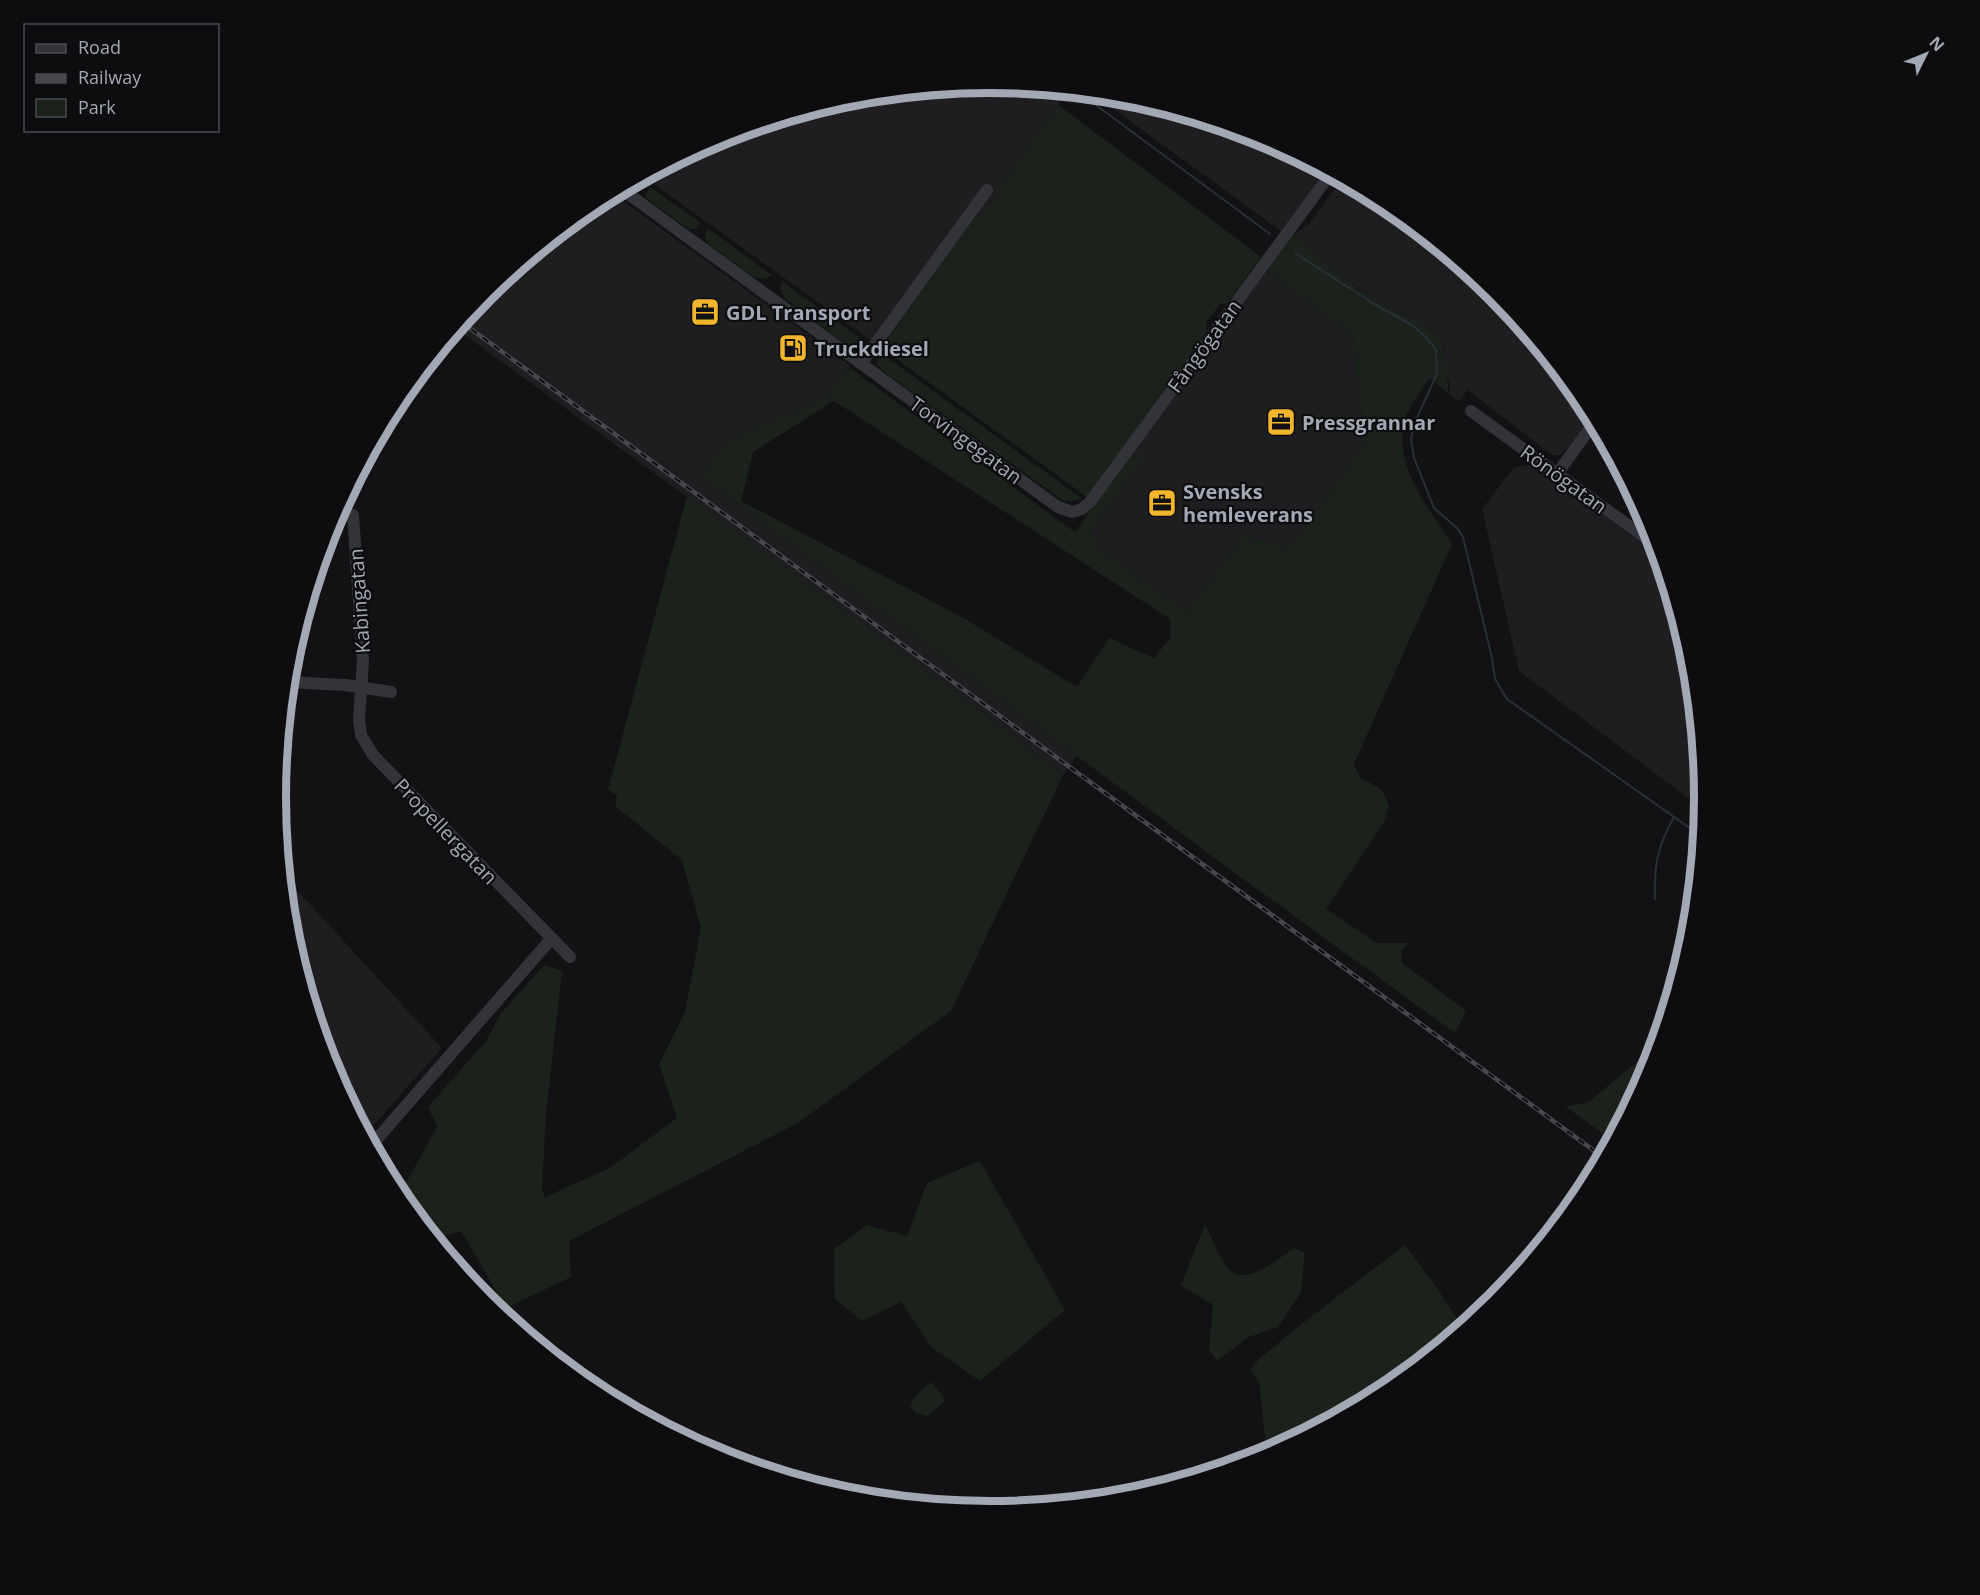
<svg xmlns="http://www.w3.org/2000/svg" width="1980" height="1595" viewBox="0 0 1980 1595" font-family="'Open Sans',sans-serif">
<rect width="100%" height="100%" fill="#121214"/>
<!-- built -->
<path fill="#1e1e21" d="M990,83l74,7 -6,15 -59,83 1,4 -15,20 -13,8 -91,128 -238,-172 74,-39 134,-41z
M1090,92l40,4 134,41 61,33 -44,61z
M1342,179l46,24 108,89 89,109 7,14 -25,34 -8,6h-7l-84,-65 -9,11 -11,-8 2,-7 -5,-18 -1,-19 -8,-12 -24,-20 -36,-17 -41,-29 -42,-36 15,-10z
M612,193l239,173 -9,8 -16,23 -98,44 -27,35 376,280 -14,19 -89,-69 -519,-378 30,-36 108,-89z
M1267,271l85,63 13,109 -75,105 -47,-12 -56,76 -88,-63 -6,-10 -1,-9 54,-77 -15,2z
M1534,464l127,94 30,100 14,140 -1,12 -185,-139 -37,-162 32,-42z
M283,875l159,173 -78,88 -35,-65 -40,-134z"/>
<!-- green -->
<path fill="#1a221b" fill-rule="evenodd" d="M1058,105l203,152 -34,47h-7l-14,19 1,8 -120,166 -206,-149 91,-128 13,-8 15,-20 -1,-4z
M650,187l51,36 -5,5 -6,2 -44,-32v-5z
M708,228l64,47 -8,4 -10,-2 -47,-34 -2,-8z
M1293,235c27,23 53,47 84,65 20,11 43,18 58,36 3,3 6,8 8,12 2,4 6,40 5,45l-19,-15c-7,12 -16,24 -22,36 -19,45 22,95 45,130l-98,220 6,13 22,13 7,15 -5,18 -58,86 51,34h31l-7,9 1,11 64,48 -11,22 -249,-181 -505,-376 27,-35 98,-44 16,-23 8,-6 225,164 56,-77 16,-3 -55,78 1,9 6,10 88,63 56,-76 47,12 75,-105 -13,-109 -85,-63zM834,401l336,218 1,18 -17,21 -45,-20 -32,49 -117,-71 -219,-115 12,-49z
M782,281l86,63 -10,4 -10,-2 -64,-48 -4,-9z
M878,351l205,148 -11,2 -10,-1 -179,-129 -6,-8z
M687,496l287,210 89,69 -112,236 -153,112 -229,118 2,36 -65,31 -45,-77 -29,8 -34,-42 39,-70 -9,-20 58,-66 15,-28 43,-48 18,6 -16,143 -4,76 3,7 65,-29 67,-50 -18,-54 26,-52 16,-84 -19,-68 -67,-54 2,-11 -9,-5z
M1659,1044l-9,27 -37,70 -48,-35 22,-3z
M980,1161l85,149 -85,71 -49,-34 -30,-45 -39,19 -27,-22 -1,-50 33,-24 40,11 20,-53z
M1205,1224c7,14 13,31 22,43 16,23 52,-9 67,-19l11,5 -4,39 -23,35 -29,10 -32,24 -8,-11 4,-45 -32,-20z
M1405,1245l28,37 31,47 -77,63 -120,64 -8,-74 -9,-12 9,-11 40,-33z
M931,1382l15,18 -19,16 -12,-4 -5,-6 6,-11z
M736,1456l7,1 11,12 -30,-9z"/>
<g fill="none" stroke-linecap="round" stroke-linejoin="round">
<!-- stream -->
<path stroke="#283037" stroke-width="2" d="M1077,91l193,143
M1295,253l79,51 38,21 15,13 9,12 1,24 -23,50 -3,15 3,19 20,50 23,20 6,9 29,121 3,21 12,20 194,137
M1655,899c-1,-35 2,-51 19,-82"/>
<!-- minor -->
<path stroke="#333439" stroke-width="12" d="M620,188l438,319 14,5 10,-3 8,-7 241,-329
M861,364l126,-174
M1471,411l187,136
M1557,474l38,-53
M353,515l10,146 -4,59 2,15 12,20 197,202
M286,682l59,3 46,7
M370,1147l181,-208"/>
<!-- rail casing -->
<g stroke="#46484e" stroke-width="4.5">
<path id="rail" d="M460,321l1144,837"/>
</g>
<!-- rail -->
<use href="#rail" stroke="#0d0d0f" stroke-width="2" stroke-dasharray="7" stroke-linecap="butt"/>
</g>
<!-- icons -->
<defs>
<g id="office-square" transform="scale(1.5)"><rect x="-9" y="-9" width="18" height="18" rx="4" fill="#f3b52b" stroke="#0d0d0f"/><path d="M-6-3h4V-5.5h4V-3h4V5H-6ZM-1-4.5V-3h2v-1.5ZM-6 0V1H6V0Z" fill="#111"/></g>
<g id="fuel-square" transform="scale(1.5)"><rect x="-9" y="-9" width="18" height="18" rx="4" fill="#f3b52b" stroke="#0d0d0f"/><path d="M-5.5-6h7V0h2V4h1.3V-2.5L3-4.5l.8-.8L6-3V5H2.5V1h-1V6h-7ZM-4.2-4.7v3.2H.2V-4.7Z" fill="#111"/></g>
</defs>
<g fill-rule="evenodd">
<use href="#office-square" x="705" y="312"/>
<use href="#fuel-square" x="793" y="348"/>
<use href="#office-square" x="1281" y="422"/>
<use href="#office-square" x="1162" y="503"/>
</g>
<g text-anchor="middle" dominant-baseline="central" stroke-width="4.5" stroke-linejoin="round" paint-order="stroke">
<!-- poi labels -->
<g font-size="20" font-weight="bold" fill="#a3a8b5" stroke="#0d0d0f" text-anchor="start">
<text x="726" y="312">GDL Transport</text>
<text x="814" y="348">Truckdiesel</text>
<text x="1302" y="422">Pressgrannar</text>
<text x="1183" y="491">Svensks<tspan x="1183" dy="23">hemleverans</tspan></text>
</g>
<!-- street labels -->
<g font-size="20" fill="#a3a8b5" stroke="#0d0d0f">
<text transform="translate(1204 346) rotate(-54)">Fångögatan</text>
<text transform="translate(966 440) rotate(36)">Torvingegatan</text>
<text transform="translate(1564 479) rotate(36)">Rönögatan</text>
<text transform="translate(359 601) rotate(-94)">Kabingatan</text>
<text transform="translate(446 831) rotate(46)">Propellergatan</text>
</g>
</g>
<!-- crop -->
<path d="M0 0H1980V1595H0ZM286 797a704 704 0 1 1 1408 0a704 704 0 1 1-1408 0Z" fill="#0d0d0f" fill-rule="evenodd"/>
<path fill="none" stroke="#a3a8b5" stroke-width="8" d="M286 797a704 704 0 1 1 1408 0a704 704 0 1 1-1408 0Z"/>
<!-- legend -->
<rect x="24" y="24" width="195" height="108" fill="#0d0d0f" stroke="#494b51" stroke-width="1.5"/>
<rect x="36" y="44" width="30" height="9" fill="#333439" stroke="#494b51" stroke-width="1.5"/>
<text x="78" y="54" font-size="18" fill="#a3a8b5">Road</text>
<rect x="36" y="74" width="30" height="9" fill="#46484e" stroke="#494b51" stroke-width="1.5"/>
<text x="78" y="84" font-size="18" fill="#a3a8b5">Railway</text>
<rect x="36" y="99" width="30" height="18" fill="#1a221b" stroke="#494b51" stroke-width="1.5"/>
<text x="78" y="114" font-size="18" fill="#a3a8b5">Park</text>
<!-- north arrow -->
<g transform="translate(1926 54) rotate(47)" stroke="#0d0d0f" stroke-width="4.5" paint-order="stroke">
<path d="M0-4.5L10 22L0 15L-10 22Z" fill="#a3a8b5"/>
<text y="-9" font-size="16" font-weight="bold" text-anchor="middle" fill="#a3a8b5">N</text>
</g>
</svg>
